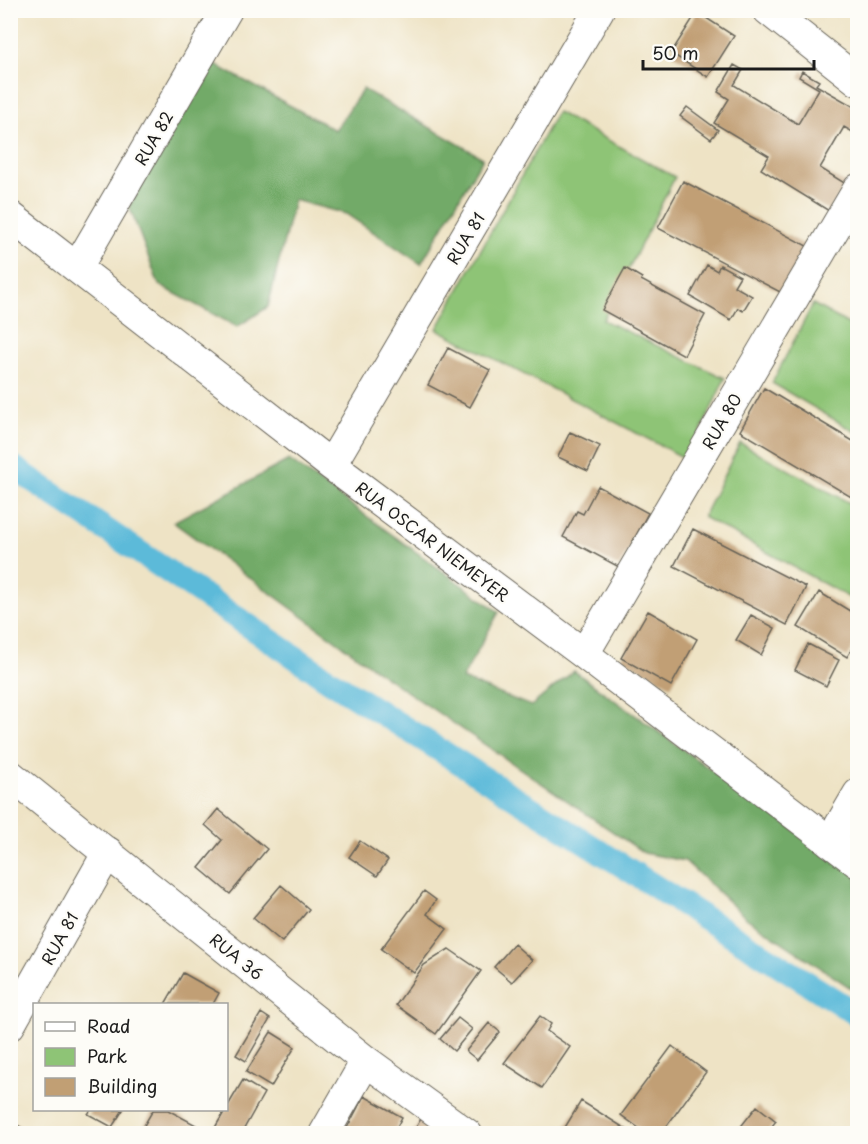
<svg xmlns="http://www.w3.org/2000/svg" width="868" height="1144" viewBox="0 0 868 1144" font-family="'Playpen Sans',sans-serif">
<rect width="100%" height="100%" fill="#fdfcf7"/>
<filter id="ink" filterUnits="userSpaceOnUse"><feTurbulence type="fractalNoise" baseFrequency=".0167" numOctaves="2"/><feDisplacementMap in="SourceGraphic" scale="12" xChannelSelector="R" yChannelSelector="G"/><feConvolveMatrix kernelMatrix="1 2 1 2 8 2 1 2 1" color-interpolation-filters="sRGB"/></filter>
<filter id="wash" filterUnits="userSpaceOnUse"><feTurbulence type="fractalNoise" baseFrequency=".008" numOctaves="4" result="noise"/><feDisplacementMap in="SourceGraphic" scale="24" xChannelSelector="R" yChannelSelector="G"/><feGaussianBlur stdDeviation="1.35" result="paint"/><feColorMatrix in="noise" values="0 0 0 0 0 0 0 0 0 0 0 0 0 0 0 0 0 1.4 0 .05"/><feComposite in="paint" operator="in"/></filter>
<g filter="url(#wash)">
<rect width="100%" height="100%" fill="#eee3c5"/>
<!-- green -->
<path fill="#8ec476" stroke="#557049" stroke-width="1.5" d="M557,112l118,65 -72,143 122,58 -37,82 -251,-131z
M813,304l44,25v104l-85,-50z
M740,443l117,64v95l-154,-85z"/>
<!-- forest -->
<path fill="#72aa67" stroke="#476342" stroke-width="1.5" d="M212,63l123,67 28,-41 120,69 -62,106 -75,-50 -52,-14 -26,107 -31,20 -78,-42 -30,-79z
M289,460l210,152 -37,67 69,27 43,-35 283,204v117l-111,-74 -61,-57 -41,-8 -257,-175 -214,-156z"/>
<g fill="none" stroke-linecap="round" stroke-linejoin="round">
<!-- canal -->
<path stroke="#5bbad9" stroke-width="24" d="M10,465l316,213 532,337"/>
</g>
<g id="blocks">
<!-- building -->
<path fill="#c19f74" d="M697,12l37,24 -26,41 -37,-24z
M734,65l9,5 -9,15 64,39 21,-35 -20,-12 3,-6 17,10 -3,4 42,24v26l-14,-8 -24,41 26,16 -17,27 -68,-42 8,-13 -55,-33 15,-24 -11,-7z
M687,107l31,23 -7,9 -31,-23z
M683,181l124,65 -25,47 -124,-65z
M707,265l10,6 3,-6 20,11 -6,10 18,10 -9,15 -5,-3 -7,12 -41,-24z
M625,268l17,10 -1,2 64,35 -21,40 -82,-45z
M448,348l42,22 -20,37 -42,-22z
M764,388l94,56v57l-118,-70z
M570,432l30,14 -12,25 -30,-14z
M598,486l50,27 -29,54 -56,-30 14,-26 6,3z
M693,529l113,58 -19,38 -113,-59z
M819,592l39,24v24l-11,17 -49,-30z
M648,611l49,28 -26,47 -50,-28z
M751,615l24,13 -14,27 -25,-15z
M808,644l31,16 -13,26 -31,-16z
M218,809l49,40 -37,45 -31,-26 23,-28 -17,-15z
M360,841l28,19 -11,16 -28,-19z
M281,885l28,24 -27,33 -29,-24z
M424,891l12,9 -9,14 20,15 -33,44 -33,-24z
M514,944l18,16 -20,22 -18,-15z
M449,949l32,22 -45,63 -40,-29 28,-40z
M183,973l36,20 -6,11h-48z
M261,1013l9,6 -24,42 -10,-6z
M540,1016l11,8 -4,7 23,16 -28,41 -38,-25z
M458,1018l14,11 -18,22 -14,-12z
M489,1023l11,9 -23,28 -11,-9z
M271,1032l24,15 -24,40 -25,-15z
M672,1046l34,26 -45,62h-14l-26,-19z
M243,1080l21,13 -23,41h-25l-3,-3z
M364,1096l38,21 -9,17h-41l-6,-4z
M581,1101l53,33h-73z
M757,1106l19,15 -10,13h-31z
M91,1110h32l-11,17 -24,-13z
M153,1110h15l28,15 -5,9h-52z
M422,1117l22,17h-32z
M10,1121l23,13h-23z"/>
</g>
</g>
<g filter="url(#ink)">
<use href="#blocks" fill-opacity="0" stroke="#666257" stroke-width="1.5"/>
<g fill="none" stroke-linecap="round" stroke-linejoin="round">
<!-- minor casing -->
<g stroke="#666257" stroke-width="32">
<path id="minor" d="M768,10l90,71
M10,216l321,249 253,189 274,209
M78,266l149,-256
M331,465l268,-455
M584,654l274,-465
M10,775l356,286 101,73
M830,842l28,-48
M10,1025l98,-173
M324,1134l42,-73"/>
</g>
<!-- minor -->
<use href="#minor" stroke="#fff" stroke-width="30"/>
</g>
</g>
<g text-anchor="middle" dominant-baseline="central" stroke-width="4.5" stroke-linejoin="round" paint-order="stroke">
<!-- street labels -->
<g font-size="16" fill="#1c1c1c" stroke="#fdfcf7">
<text transform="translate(153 138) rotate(-60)">RUA 82</text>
<text transform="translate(465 238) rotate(-59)">RUA 81</text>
<text transform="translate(721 421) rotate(-60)">RUA 80</text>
<text transform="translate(433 541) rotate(37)">RUA OSCAR NIEMEYER</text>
<text transform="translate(59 938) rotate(-61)">RUA 81</text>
<text transform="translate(237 956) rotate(39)">RUA 36</text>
</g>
</g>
<!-- margin -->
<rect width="868" height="1144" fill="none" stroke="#fdfcf7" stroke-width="36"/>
<!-- legend -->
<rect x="33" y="1003" width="195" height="108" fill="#fdfcf7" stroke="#a3a29f" stroke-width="1.5"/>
<rect x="45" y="1022" width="30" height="9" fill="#ffffff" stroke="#a3a29f" stroke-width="1.5"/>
<text x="87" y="1033" font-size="18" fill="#1c1c1c">Road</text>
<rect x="45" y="1048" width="30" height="18" fill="#8ec476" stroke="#a3a29f" stroke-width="1.5"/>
<text x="87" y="1063" font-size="18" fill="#1c1c1c">Park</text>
<rect x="45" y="1078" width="30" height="18" fill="#c19f74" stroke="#a3a29f" stroke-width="1.5"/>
<text x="87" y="1093" font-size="18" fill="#1c1c1c">Building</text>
<!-- scale -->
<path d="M643 60v9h171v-9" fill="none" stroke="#1c1c1c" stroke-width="3"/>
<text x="652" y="60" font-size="18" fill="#1c1c1c" stroke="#fdfcf7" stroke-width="4.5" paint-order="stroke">50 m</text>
</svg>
